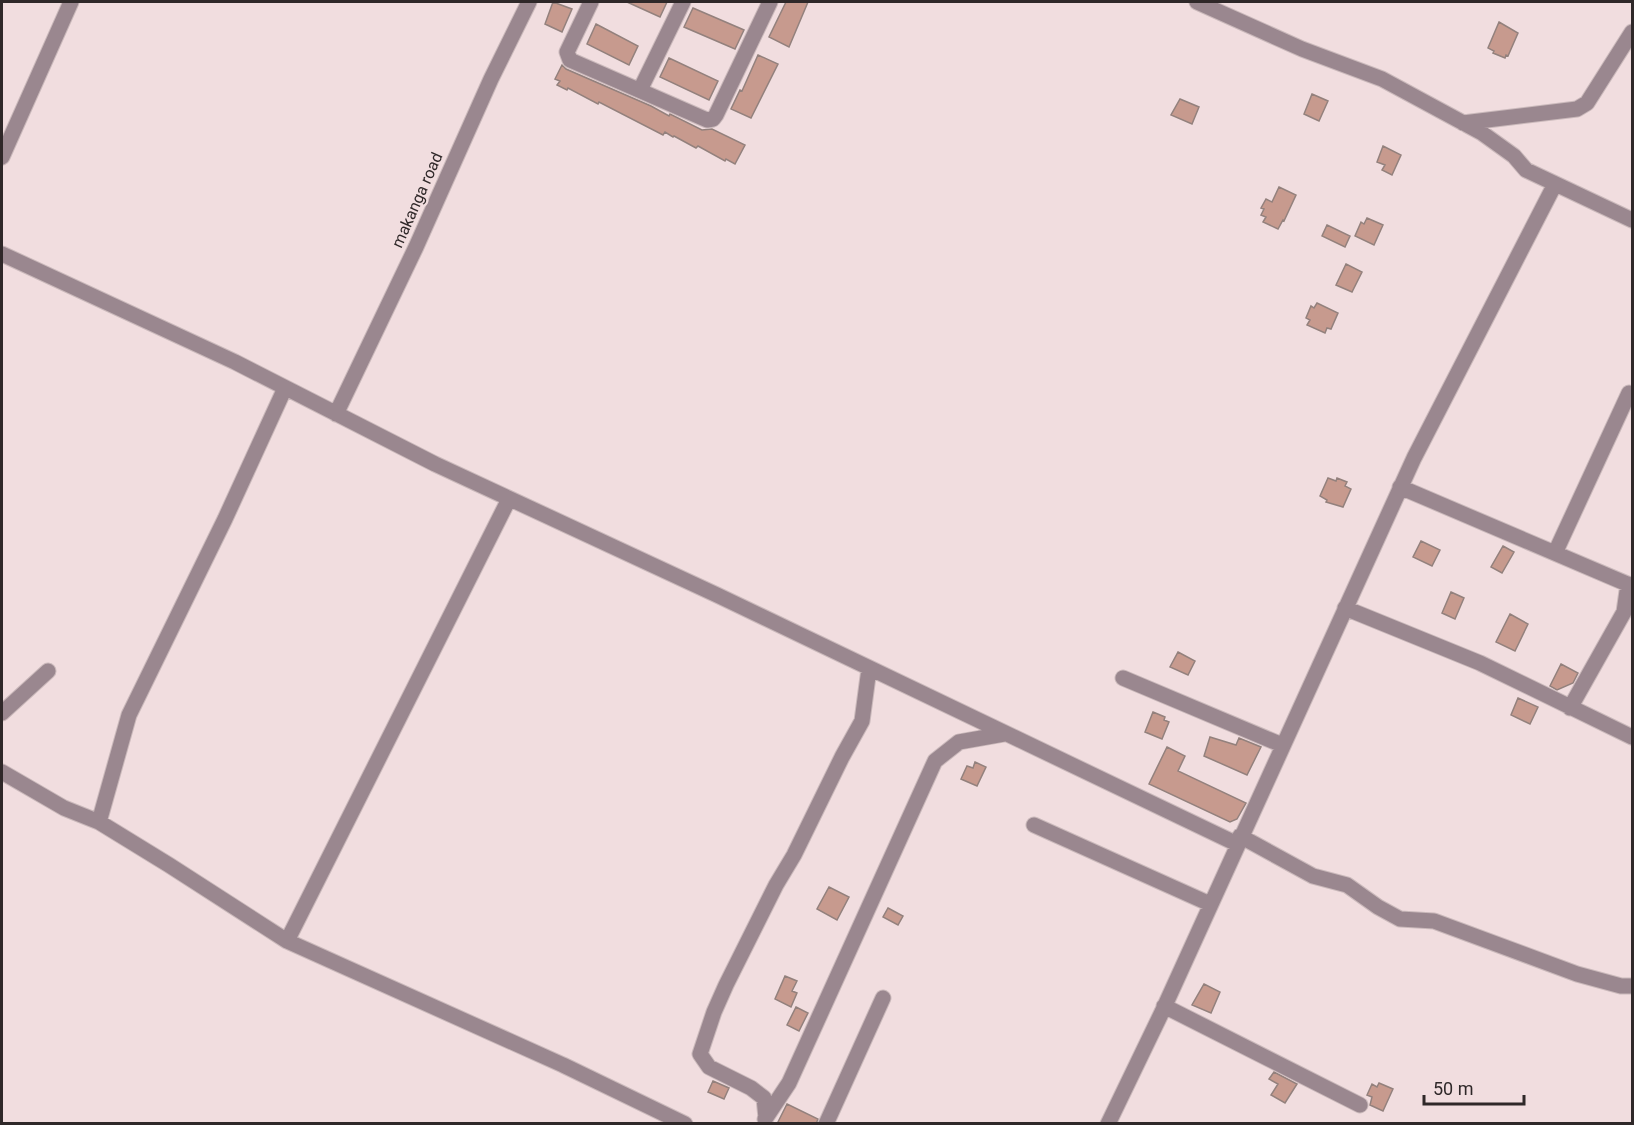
<svg xmlns="http://www.w3.org/2000/svg" width="1634" height="1125" viewBox="0 0 1634 1125" font-family="Roboto,sans-serif">
<rect width="100%" height="100%" fill="#f1dddf"/>
<!-- building -->
<path fill="#c79a8e" stroke="#93817d" stroke-width="1.5" d="M553,2l19,7 -10,23 -17,-8z
M627,2h40l-7,15z
M786,2h22l-19,45 -20,-10z
M693,8l51,22 -9,19 -51,-22z
M1499,22l19,11 -10,23 -2,-1 -1,3 -12,-5 1,-2 -6,-3z
M596,24l42,22 -9,19 -42,-21z
M758,55l20,9 -27,54 -20,-9 9,-19 2,1z
M669,58l49,23 -9,19 -49,-23z
M562,65l4,4 85,37 18,10 1,-2 32,16 10,-1 33,16 -10,19 -9,-5 -1,2 -27,-15 -2,2 -22,-12 -1,1 -8,-5 -2,3 -64,-33 -1,2 -30,-16 -1,2 -10,-5 3,-4 -5,-2z
M1312,94l16,7 -9,20 -15,-7z
M1180,99l19,8 -7,17 -21,-9z
M1383,146l18,9 -9,20 -10,-5 3,-5 -8,-3z
M1279,187l17,8 -12,26 -1,-1 -5,9 -15,-7 3,-5 -5,-2 3,-6 -3,-1 5,-9 6,3z
M1367,218l16,7 -9,20 -19,-9 6,-14 3,2z
M1327,225l23,11 -5,11 -23,-11z
M1346,264l16,8 -10,20 -16,-7z
M1317,303l21,10 -7,16 -4,-1 -2,5 -18,-8 3,-5 -4,-2 5,-12 3,2z
M1328,478l8,3 1,-3 10,4 -2,4 6,3 -8,18 -17,-5 1,-2 -7,-4z
M1421,541l19,9 -8,16 -19,-9z
M1503,546l11,6 -12,21 -11,-6z
M1451,592l13,6 -9,21 -13,-6z
M1510,614l18,10 -13,27 -19,-9z
M1178,652l17,9 -7,14 -18,-8z
M1561,664l17,9 -5,10 -16,7 -7,-4z
M1518,698l20,9 -8,17 -19,-9z
M1153,712l12,5 -1,3 5,2 -7,17 -17,-7z
M1210,737l26,8 3,-7 22,9 -14,28 -43,-19z
M1167,747l18,9 -7,15 68,32 -9,16 -7,3 -81,-38z
M975,762l11,5 -9,19 -16,-7 6,-13 6,2z
M829,887l20,10 -12,23 -20,-11z
M888,908l15,8 -5,9 -15,-8z
M785,976l12,5 -5,10 5,2 -6,14 -16,-8z
M1204,984l16,8 -9,21 -19,-8z
M796,1007l12,6 -9,18 -12,-6z
M1274,1072l23,12 -12,19 -14,-8 7,-11 -9,-5z
M713,1081l16,7 -5,11 -16,-7z
M1379,1083l14,6 -10,22 -13,-6 2,-8 -5,-2 5,-11 5,3z
M787,1104l31,15 -2,5h-39z"/>
<g fill="none" stroke-linecap="round" stroke-linejoin="round">
<!-- minor casing -->
<g stroke="#cab9bb" stroke-width="17">
<path id="minor" d="M591,2l-24,50 3,8 137,60 6,-1 3,-4 54,-113
M1197,2l105,47 80,30 100,54 32,23 12,14 106,50
M640,90l43,-88
M1463,123l114,-14 10,-6 45,-71
M2,157l69,-155
M2,254l233,108 200,102 282,131 520,249
M336,414l80,-167 75,-168 38,-77
M1400,487l232,99
M1555,553l74,-160
M1345,608l135,55 152,74
M1123,678l159,67
M1570,708l54,-96 4,-28
M2,713l46,-42
M2,772l62,36 35,14 70,43 118,76 276,124 122,59
M99,822l30,-107 96,-196 60,-131
M1034,825l176,79
M1240,836l73,40 34,9 31,22 22,12 34,2 143,53 44,12h11
M287,941l222,-442
M1164,1006l196,99
M766,1118l-2,-20 -13,-10 -42,-21 -9,-13 14,-42 12,-27 50,-100 18,-30 48,-98 20,-36 7,-52
M765,1119l24,-36 146,-322 24,-19 45,-8
M826,1124l57,-126
M1108,1124l54,-112 252,-554 141,-274"/>
</g>
<!-- minor -->
<use href="#minor" stroke="#9a878f" stroke-width="15"/>
</g>
<g text-anchor="middle" dominant-baseline="central" stroke-width="4.5" stroke-linejoin="round" paint-order="stroke">
<!-- street labels -->
<g font-size="16" fill="#2f2829" stroke="#f1dddf">
<text transform="translate(417 200) rotate(-66)">makanga road</text>
</g>
</g>
<!-- border -->
<rect width="1634" height="1125" fill="none" stroke="#2f2829" stroke-width="6"/>
<!-- scale -->
<path d="M1424 1095v9h100v-9" fill="none" stroke="#2f2829" stroke-width="3"/>
<text x="1433" y="1095" font-size="18" fill="#2f2829" stroke="#f1dddf" stroke-width="4.5" paint-order="stroke">50 m</text>
</svg>
